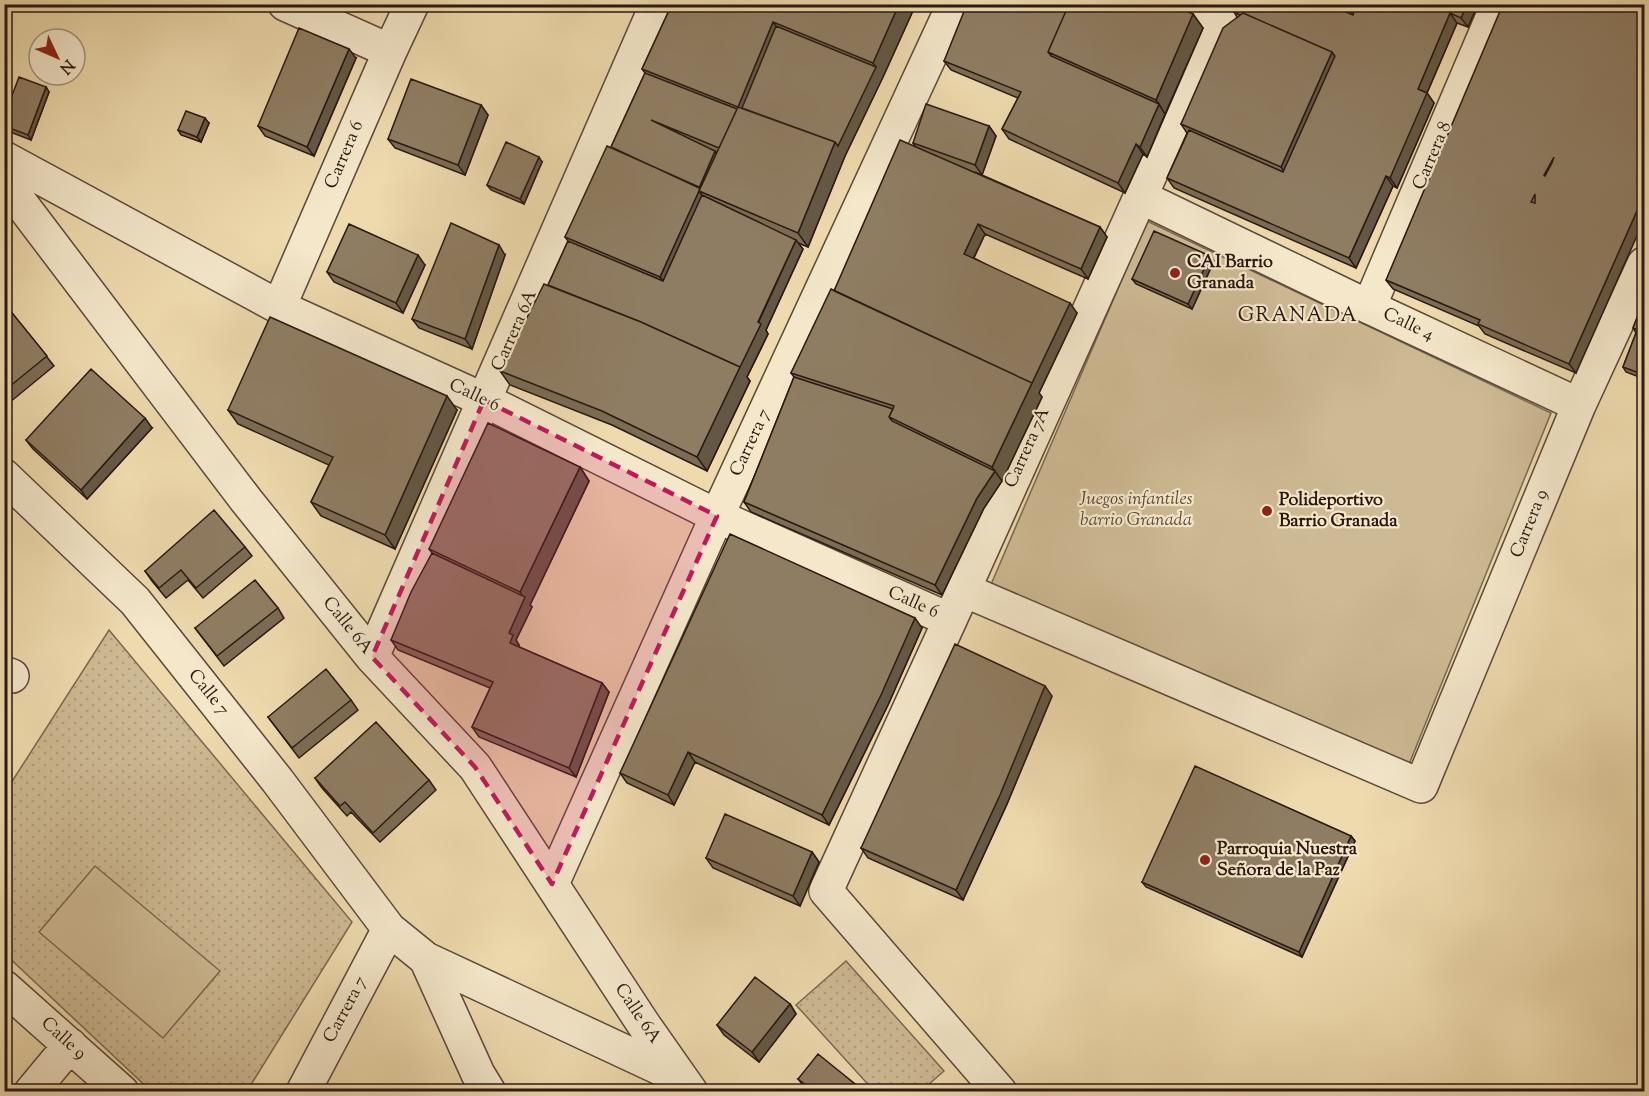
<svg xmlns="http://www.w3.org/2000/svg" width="1649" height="1096" viewBox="0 0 1649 1096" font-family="'Sorts Mill Goudy',serif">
<defs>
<pattern id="park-dots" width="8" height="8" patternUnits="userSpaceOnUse" patternTransform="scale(1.5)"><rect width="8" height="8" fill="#cdb993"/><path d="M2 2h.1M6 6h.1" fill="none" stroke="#b09e7e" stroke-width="1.8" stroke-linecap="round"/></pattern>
</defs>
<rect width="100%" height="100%" fill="#eedaad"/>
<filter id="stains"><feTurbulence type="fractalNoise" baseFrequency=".00333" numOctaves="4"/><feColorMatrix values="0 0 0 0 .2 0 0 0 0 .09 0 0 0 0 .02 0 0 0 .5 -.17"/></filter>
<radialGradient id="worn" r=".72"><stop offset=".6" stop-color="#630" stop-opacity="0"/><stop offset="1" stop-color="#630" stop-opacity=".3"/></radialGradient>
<!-- park -->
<path fill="url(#park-dots)" stroke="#7b6852" stroke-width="1.5" d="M109,630l243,292 -105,169h-96l-146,-137 -1,-160z
M846,961l98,110 -23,20h-47l-78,-86z"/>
<!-- garden -->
<path fill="#cdb993" stroke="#7b6852" stroke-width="1.5" d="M1147,221l404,192 -154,381 -417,-184z
M95,866l125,105 -57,67 -124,-106z"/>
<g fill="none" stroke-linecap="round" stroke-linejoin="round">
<!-- minor casing -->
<g stroke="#5a4839" stroke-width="36">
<path id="minor" d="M285,4l105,47
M1173,4l45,21
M4,158l275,149 205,93 233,116 233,104
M4,181l242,319 126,157 103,110 169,258 47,67
M1141,197l228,110 210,98
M279,307l111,-256 22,-47
M1369,307l129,-303
M4,476l131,125 142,179 112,149 37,30 253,118
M964,590l457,196 158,-381 65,-141
M372,657l285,-653
M4,673l8,3
M552,884l165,-368 237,-512
M426,959l52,115 11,18
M4,987l118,105
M31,1092l39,-47
M303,1092l86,-163
M1000,1092l-174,-201 124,-271 277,-616"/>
</g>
<!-- minor -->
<use href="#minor" stroke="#f4e7ca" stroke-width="33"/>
</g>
<!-- wall -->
<path fill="#7b6c55" stroke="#291812" stroke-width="1.5" d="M672,4h244l-33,73 -38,79 -37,91 -10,-4 5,6 -37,81 2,4 -21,43 3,4 -43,90 -95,-46 -102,-40 -10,-14 48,-86 20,-44 -3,-4 46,-90 34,-74 -3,-4z
M1238,4h240l-10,23 -11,-4 -30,70 7,10 -37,85 -4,-2 -37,82 -182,-80 -7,-10 20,-45 -6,-9 56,-107 -3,-5z
M1644,4l-68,369 -91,-39 -6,-8 -86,-37 -7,-9z
M1193,14l10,14 -56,129 -4,-3 -18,39 -116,-54 -7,-10 16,-31 -67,-28 -7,-9z
M356,58l-42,98 -49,-20 -7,-10z
M46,87l3,5 -18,48 -26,-10 -1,-13z
M481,105l7,10 -23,60 -70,-27 -7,-9z
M209,123l-8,19 -20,-7 -3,-5z
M989,126l7,10 -14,39 -7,-3 125,55 7,10 -19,42 -103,-45 -11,24 103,55 -38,80 3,4 -40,84 -18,27 -42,87 -191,-83 -7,-10 50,-125 -3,-4 43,-82 81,-145 -2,-3z
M542,162l-18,42 -33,-14 -4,-5z
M505,255l-33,94 -53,-21 -7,-9z
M1210,256l4,5 -22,48 -56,-25 -4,-5z
M425,265l-22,48 -69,-31 -7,-10z
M1644,300v79l-18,-7 -3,-5 13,-34 -3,-5z
M4,303l50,63 -50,41z
M228,410h229l-62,139 -74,-33 -10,-14 18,-37 -91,-41z
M152,428l-65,71 -54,-50 -7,-9z
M580,467l9,14 -59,124 2,2 -16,33 3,5v2l83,36 7,9 -33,85 -97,-40 -7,-10 18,-39 -92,-38 -7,-10 41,-87 -3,-4z
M245,547l7,9 -49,42 -15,-18 -22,18 -14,-17 -7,-10z
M278,608l6,10 -60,48 -29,-38z
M922,628l-34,77 -59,120 -134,-63 -21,43 -47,-22 -7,-10z
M1052,696l-45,108 -44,96 -95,-42 -7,-10z
M351,700l7,10 -59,48 -31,-41z
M315,778l114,2 7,10 -56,52 -29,-30 -4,4 -25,-28z
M1351,836l4,5 -53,116 -156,-70 -4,-5z
M812,852l7,10 -19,44 -87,-38 -7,-10z
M790,1004l6,10 -37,48 -35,-27 -7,-10z
M798,1079l57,5 3,5 -1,3h-45l-10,-8z"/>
<!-- shaded-wall -->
<path fill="#645845" stroke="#291812" stroke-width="1.5" d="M899,4h17l-33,73 -38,79 -37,91 -10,-14 37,-91 41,-75 -3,-4z
M1353,4h15l-8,21 -10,-14z
M1467,4h11l-10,23 -7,-9z
M1450,13l7,10 -30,70 7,10 -37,85 -7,-10 28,-89z
M1193,14l10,14 -38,86 -9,-14z
M773,22l10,14 -33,78 -12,-7z
M349,49l7,9 -42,98 -7,-9z
M1332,52l10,14 -52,115 -9,-14z
M46,87l3,5 -18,48 -3,-5z
M1159,104l6,10 -18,43 -7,-10z
M481,105l7,10 -23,60 -7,-10z
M205,118l4,5 -8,19 -4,-5z
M989,126l7,10 -14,39 -7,-10z
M1136,144l7,10 -18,39 -7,-10z
M715,151l7,10 -23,30 10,14 -39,86 -10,-14z
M539,157l3,5 -18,42 -4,-5z
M1386,176l7,10 -37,82 -7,-10z
M1644,195v25l-68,153 -7,-9z
M978,224l7,10 -14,29 -7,-9z
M1100,227l7,10 -19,42 -7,-10z
M796,240l7,9 -37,81 2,4 -21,43 3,4 -43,90 -10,-14z
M499,245l6,10 -33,94 -7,-10z
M418,255l7,10 -22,48 -7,-10z
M1210,256l4,5 -22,48 -4,-5z
M1070,303l7,10 -38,80 3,4 -40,84 -10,-14z
M447,396l10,14 -62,139 -10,-14z
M145,418l7,10 -65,71 -6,-9z
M580,467l9,14 -59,124 2,2 -16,33 3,5 -2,8 -7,-10 -1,-10 15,-35 -4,-6z
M995,471l7,10 -18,27 -42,87 -7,-10 42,-87z
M915,618l7,10 -34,77 -59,120 -7,-10z
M602,683l7,9 -33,85 -7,-9z
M1045,686l7,10 -45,108 -44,96 -7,-10z
M688,752l7,10 -21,43 -6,-10z
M1351,836l4,5 -53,116 -3,-5z
M812,852l7,10 -19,44 -7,-10z
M790,1004l6,10 -37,48 -7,-10z
M855,1084l3,5 -1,3h-8z"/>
<!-- building -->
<path fill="#8f7d63" stroke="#291812" stroke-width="1.5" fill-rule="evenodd" d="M672,4h227l-26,59 -100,-41 -35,85 -96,-38z
M967,4h102l-21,48 3,4 108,48 -19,43 -4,-3 -18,39 -116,-54 19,-37 -77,-31z
M1069,4h102l22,10 -37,86 -108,-48z
M1238,4h89l26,11 4,-11h110l-6,14 -11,-5 -32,76 9,4 -37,85 -4,-2 -37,82 -182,-80 22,-48 94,42 52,-116 -3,-4 -89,-39 -3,2 -6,-3z
M1334,4h19l-3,7z
M1503,4h141v191l-75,169 -91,-40 2,-4 -94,-40zM1554,157l-2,6 -7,13 -1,-1zM1535,194v9l-4,-1z
M1243,13l89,39 -51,115 -100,-43 42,-96z
M776,26l100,41 -38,79 -3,-4 -93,-34z
M299,28l50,21 -42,98 -49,-21z
M645,73l92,36 -18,39 -68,-28 64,31 -16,37 -88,-41z
M19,77l27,10 -18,48 -24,-9v-9z
M411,79l70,26 -23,60 -70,-26z
M926,104l63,22 -14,39 -62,-22z
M738,107l97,35 -37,91 -99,-42z
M186,111l19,7 -8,19 -19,-7z
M900,140l200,87 -19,42 -103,-45 -14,30 106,49 -38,80 -198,-92z
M506,142l33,15 -19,42 -33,-14z
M607,146l92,41v4l-39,86 -95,-40z
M702,195l94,45 -38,82 3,2 -21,43 -99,-45 -93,-37 20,-44 95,40z
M451,223l48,22 -34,94 -53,-20z
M349,224l69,31 -22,48 -69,-31z
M1154,231l56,25 -22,48 -56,-25z
M544,284l97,38 99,45 -43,90 -95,-46 -102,-40z
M831,289l201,94 -40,84 -103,-50 5,-11 -103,-33z
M1644,300v32l-11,-4z
M4,303l43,53 -43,35z
M270,317l177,79 -62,139 -74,-33 22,-45 -105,-47z
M1636,333l8,3v39l-21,-8z
M91,369l54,49 -64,72 -55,-50z
M794,377l99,32 -4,8 3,4 103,50 -18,27 -42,87 -191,-83z
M488,423l92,44 -60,125 -91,-43z
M214,510l31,37 -49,41 -15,-18 -22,18 -14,-17z
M730,534l185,84 -34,77 -59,120 -134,-63 -20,43 -48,-22z
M432,553l93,44 -16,36 4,2 -3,8 92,40 -33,85 -97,-41 21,-45 -102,-42 20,-48z
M255,580l23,28 -61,48 -22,-28z
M955,644l90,42 -45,109 -44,95 -95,-42z
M326,669l25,31 -59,48 -24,-31z
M376,722l53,58 -56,53 -28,-31 -5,4 -25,-28z
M1195,766l156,70 -52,116 -157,-70z
M725,814l87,38 -19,44 -87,-38z
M755,977l35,27 -38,48 -35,-27z
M818,1054l37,30 -6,8h-34l-17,-13z"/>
<!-- marked area -->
<path fill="#c2185b" fill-opacity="0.2" stroke="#c2185b" stroke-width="4.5" stroke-dasharray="12 8" stroke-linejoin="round" d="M484,400l233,116 -165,368 -77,-117 -103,-110z"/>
<!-- markers -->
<g fill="#8f2418" stroke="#f4e7ca" stroke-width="2">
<circle cx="1175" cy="273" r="6"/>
<circle cx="1267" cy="511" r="6"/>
<circle cx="1205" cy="860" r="6"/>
</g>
<g text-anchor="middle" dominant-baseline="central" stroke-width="4.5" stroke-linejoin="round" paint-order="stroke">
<!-- street labels -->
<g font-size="18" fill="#291812" stroke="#f4e7ca">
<text transform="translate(345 155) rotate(-67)">Carrera 6</text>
<text transform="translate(1433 156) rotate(-67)">Carrera 8</text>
<text transform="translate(1408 325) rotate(25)">Calle 4</text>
<text transform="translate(515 331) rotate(-66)">Carrera 6A</text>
<text transform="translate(474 396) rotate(25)">Calle 6</text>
<text transform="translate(751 443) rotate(-65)">Carrera 7</text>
<text transform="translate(1028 448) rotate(-66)">Carrera 7A</text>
<text transform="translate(1530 524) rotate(-68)">Carrera 9</text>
<text transform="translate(913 603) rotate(24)">Calle 6</text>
<text transform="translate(347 626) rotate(51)">Calle 6A</text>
<text transform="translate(208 693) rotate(51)">Calle 7</text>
<text transform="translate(346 1010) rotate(-62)">Carrera 7</text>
<text transform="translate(637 1014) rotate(56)">Calle 6A</text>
<text transform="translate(63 1039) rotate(42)">Calle 9</text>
</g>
<!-- poi labels -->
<g font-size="18" font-weight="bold" fill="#291812" stroke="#f4e7ca" text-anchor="start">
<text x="1187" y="263">CAI Barrio<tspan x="1187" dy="21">Granada</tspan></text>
<text x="1279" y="501">Polideportivo<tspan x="1279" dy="21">Barrio Granada</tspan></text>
<text x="1217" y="850">Parroquia Nuestra<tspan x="1217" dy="21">Señora de la Paz</tspan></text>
</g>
<!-- park labels -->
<g font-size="18" font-style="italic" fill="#5a4839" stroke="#f4e7ca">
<text x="1136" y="500">Juegos infantiles<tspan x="1136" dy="21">barrio Granada</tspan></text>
</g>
<!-- neighbourhood labels -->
<g font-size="20" letter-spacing="1.5" fill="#291812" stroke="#f4e7ca">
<text x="1298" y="316">GRANADA</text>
</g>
</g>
<!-- margin -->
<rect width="1649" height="1096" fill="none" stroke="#eedaad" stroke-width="24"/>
<rect x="6" y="6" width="1637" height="1084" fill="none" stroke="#291812" stroke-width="3"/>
<rect x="12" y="12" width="1625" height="1072" fill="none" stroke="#291812" stroke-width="1.5"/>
<!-- north arrow -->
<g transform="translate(57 57) rotate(134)"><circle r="28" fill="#f4e7ca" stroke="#a39480" stroke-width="1.5"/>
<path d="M0-4.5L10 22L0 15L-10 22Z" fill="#8f2418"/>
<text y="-9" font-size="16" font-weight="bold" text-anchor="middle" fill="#291812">N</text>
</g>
<rect width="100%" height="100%" filter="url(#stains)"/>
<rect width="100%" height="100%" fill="url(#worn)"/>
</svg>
